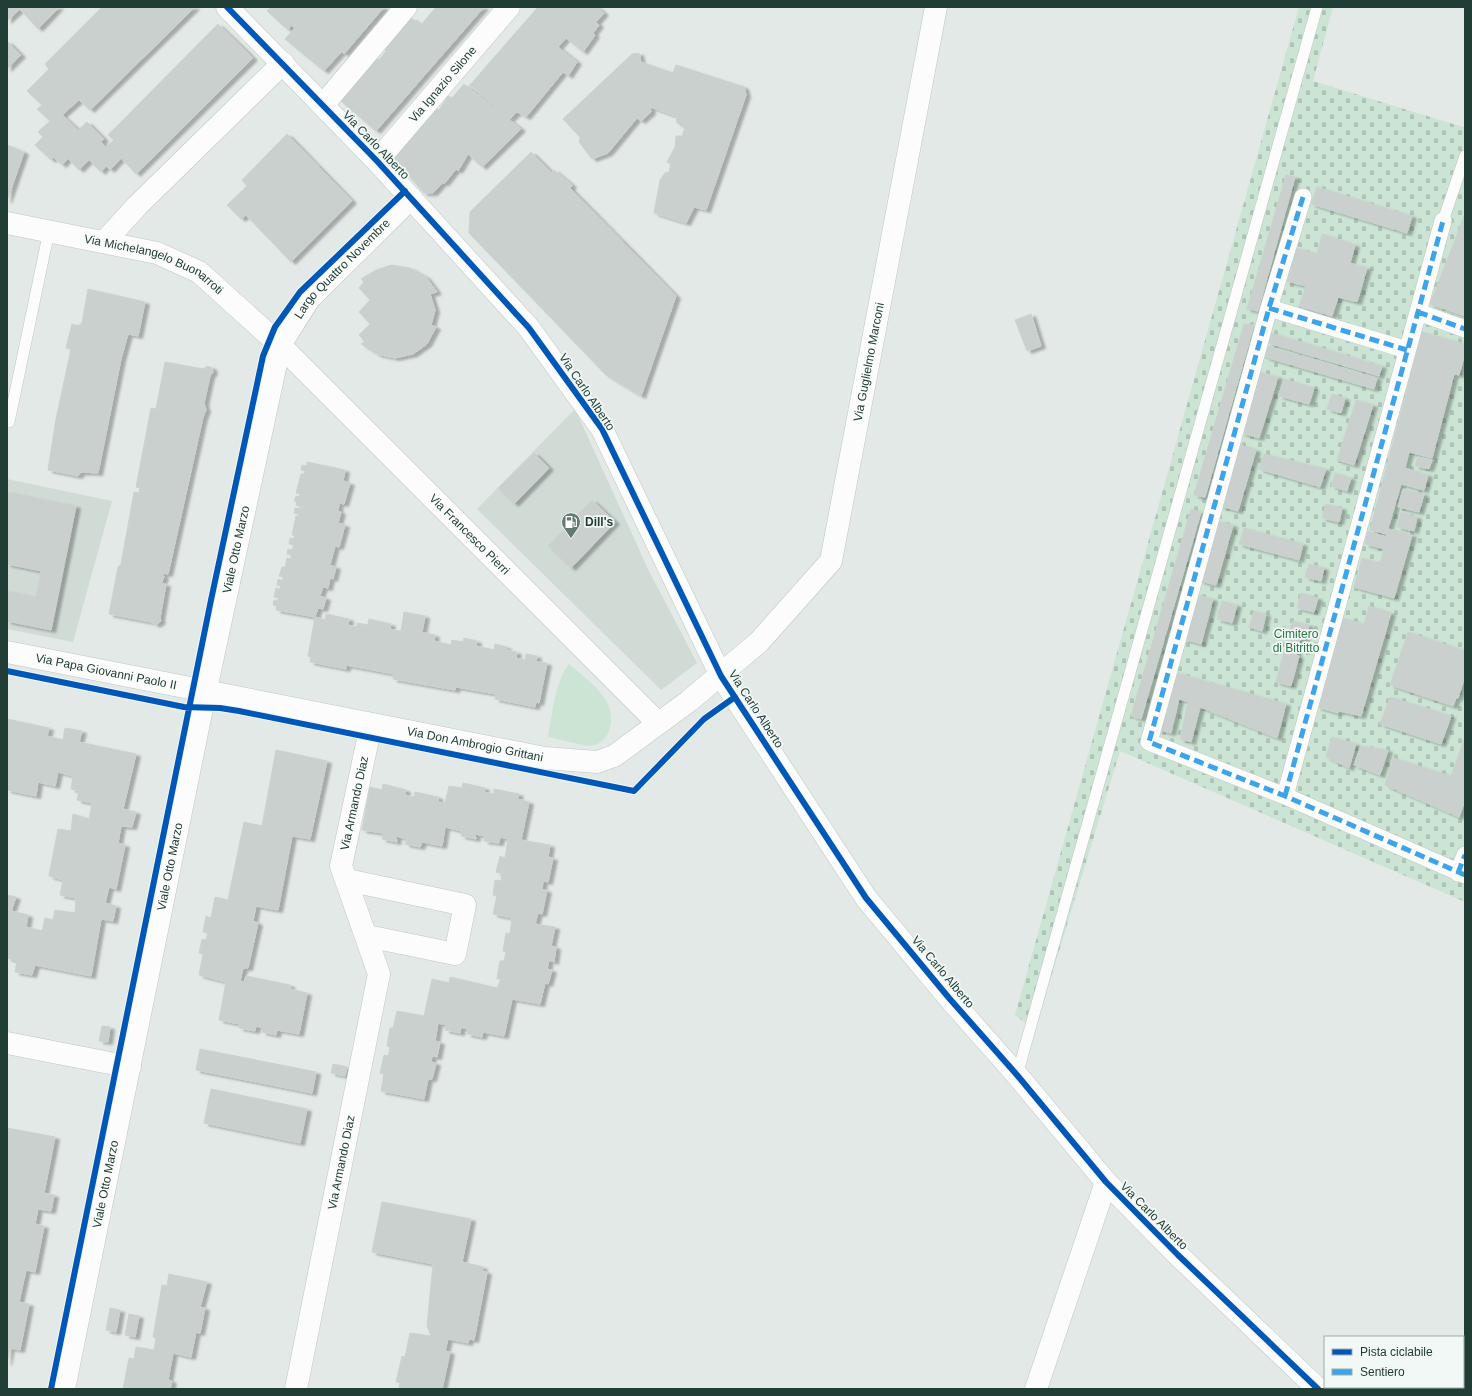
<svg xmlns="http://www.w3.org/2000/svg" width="1472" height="1396" viewBox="0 0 1472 1396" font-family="Helvetica,sans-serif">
<defs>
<pattern id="cemetery-stones" width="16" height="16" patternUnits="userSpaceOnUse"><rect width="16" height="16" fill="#cbe4d3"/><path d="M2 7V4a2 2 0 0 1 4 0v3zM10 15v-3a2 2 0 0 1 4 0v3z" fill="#aec4b6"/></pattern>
<filter id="shadow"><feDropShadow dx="4.5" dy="2.5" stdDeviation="1" flood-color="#0004"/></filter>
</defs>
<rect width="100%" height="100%" fill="#e3e9e6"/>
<!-- built -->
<path fill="#d0dbd6" d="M575,409l73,160 49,94 -36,27 -184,-181z
M7,479l105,22 -39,141 -66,-13z"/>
<!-- cemetery -->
<path fill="url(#cemetery-stones)" d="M1299,7h34l-20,74 150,46 2,-4v779l-345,-151 -85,279 -20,-15z"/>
<!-- green -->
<path fill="#cbe4d3" d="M569,664c19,17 51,37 40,67 -4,10 -11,14 -21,15l-40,-9c5,-23 6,-54 21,-73z"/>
<!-- building -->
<path fill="#cad0ce" stroke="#cbd2cf" filter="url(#shadow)" d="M7,7h52l-21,22 -18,-20 -13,12z
M102,7h93l-105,103 -11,-10 -17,15 16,15 9,-8 17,17 -3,3 5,5 8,-7 -6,-5 110,-111 35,34 -117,116 -15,-16 -11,12 -4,-4 -5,6 -12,-12 -10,10 -11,-12 -6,7 -9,-8 -2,3 -16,-15 8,-8 -5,-5 12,-11 -13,-12 5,-4 -15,-14 22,-22 -4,-5z
M269,7h115l-40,47 -2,-3 -18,20 -39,-32 10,-11 -4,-3 -3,5 -21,-19 3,-3z
M436,7h48l-108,124 -35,-30 36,-43 2,2 7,-9 -1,-2 26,-31 10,7z
M538,7h59l7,6 -8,9 3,3 -6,8 2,2 -12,17 -17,-14 -8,9 19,15 -9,14 -5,-4 -37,45 -9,-5 -7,7 -40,-34z
M7,41l14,14 -14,14z
M639,53l12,59 -10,9 -4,-3 -29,35 -16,6 -13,-17 1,-5 -17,-18 69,-65z
M641,62l32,11 3,-8 68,22 2,8 -40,115 -12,-3 -8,16 -32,-10 6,-33 5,-7 4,-1 2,-8 -4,-2 8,-15 1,-11h6l3,-8 -8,-5 -1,-7 -26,-9z
M464,84l57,45 -39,38 -14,-13 -10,17 -2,-2 -12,15 -1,-2 -10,11h-9l-30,-34 41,-51 4,2 9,-14 4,2z
M287,134l65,67 -61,61 -45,-47 -5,4 -14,-14 20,-19 -5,-6z
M7,145l17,7 -17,49z
M531,152l21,21 2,-3 18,15 -2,3 106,108 -35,100 -35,-21 -137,-142 1,-21z
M1286,175l9,2 -37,134 -11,-2z
M1317,187l95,29 -5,17 -96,-29z
M1465,214v102l-35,-12z
M1322,234l33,11 -5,18 17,5 -10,34 -19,-5 -6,19 -33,-10 7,-20 -20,-5 10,-33 21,6z
M391,265l19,3 16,9 11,15 -7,2 5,16 -4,15 5,2 -9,17 -14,10 -18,4 -18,-4 -16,-10 4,-2 -6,-7 11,-11 -11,-12 11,-12 -11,-12 5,-6 -3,-3 15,-9z
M88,289l57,13 -7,34 -10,-2 -7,25 -23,114 -17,-1 -3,4 -30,-6 8,-51 15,-70 -5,-1 6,-24 6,2 4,-3z
M1031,314l10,32 -14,5 -12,-31z
M1244,324l10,1 -49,172 -11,-2z
M1422,332l43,12v9l-6,22 -5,-1 -22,84 -23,-6 -4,16 23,7 -4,15 -23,-6 -13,45 24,6 -18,63 -40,-11 8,-29 18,5 4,-14 -19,-5 3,-13 18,6 1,-3 -17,-4z
M1271,333l111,33 -3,10 -111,-33z
M1268,346l109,32 -3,11 -109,-32z
M165,362l38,7 5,-3 4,2 1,4 -3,4 -6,27 2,7 -3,7 -35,157 -6,-1 2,4 -3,7h5l-6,34 1,3 -5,4 -5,-3 -42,-8 9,-47 3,-3 13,-72 5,1 1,-5 -4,-1 15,-79 5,1z
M1260,372l18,5 -19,61 -18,-5z
M1284,379l30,9 -5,16 -30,-8z
M1332,394l13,4 -4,15 -14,-4z
M1356,400l17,5 -19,60 -17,-5z
M1238,444l18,6 -18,61 -18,-5z
M534,453l15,15 -35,36 -16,-16z
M1264,454l62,15 -6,18 -61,-18z
M1418,457l14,3 -3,9 -14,-3z
M307,462l38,8 -2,11 7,2 -6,21 -5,-1 -1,8 3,1 -3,11 7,2 -6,22 -4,-1 -5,19 6,2 -3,12 -3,-1 -2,10 -5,-1 -3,9 6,2 -3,11 -5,-1 -3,9 -39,-7 1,-4 -4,-1 1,-5 4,1 1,-3 -5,-1 2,-9 4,1 1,-3 -4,-1 1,-6 5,2v-4l-4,-1 3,-9h3l2,-9 4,1v-4l-4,-1 1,-5 4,1 2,-5 -5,-1 1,-6 4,1 1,-3 -3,-1 4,-19 3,1 1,-3 -6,-1 1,-5 6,1v-2l-5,-2 1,-3 -3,-1 2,-5 3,1 1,-3 -4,-1 5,-19h3l1,-3 -4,-1 1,-5 5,1z
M1335,473l16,5 -4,13 -16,-5z
M1403,489l21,5 -5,18 -21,-5z
M7,492l69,14 -25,124 -44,-9v-30l29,6 5,-26 -34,-7z
M592,500l23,22 -44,46 -23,-22z
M1326,504l16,4 -3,14 -17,-4z
M1191,509l10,3 -60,207 -10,-3z
M1401,512l16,5 -3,14 -17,-4z
M1217,521l16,4 -17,60 -16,-4z
M1244,528l59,16 -4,16 -60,-16z
M1309,564l15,4 -3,13 -16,-4z
M1301,593l17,5 -4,14 -17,-4z
M1198,595l15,4 -12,45 -17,-5z
M1222,601l15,4 -5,18 -15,-4z
M1369,606l22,7 -30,103 -22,-5 -1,2 -21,-6 25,-89 22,6z
M1254,611l12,3 -4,17 -13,-4z
M404,612l21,4 -3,16 -12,-2 -1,3 -8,-2z
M326,614l23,5 -1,6 9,2v-4l11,2 1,-6 22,5 -1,5 19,4 1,-3 25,5 -1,6 17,4 1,-5 11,2 1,-4 13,3 -1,5 18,4 1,-6 12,3 -1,3 11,2 -1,6 9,2 1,-6 11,2 -1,6 11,1 -8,40 -3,-1 -1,5 -40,-8 1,-5 -40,-7 -1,3 -62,-11 1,-5 -48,-9v4l-36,-7 1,-5 -3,-1 7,-39 10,3z
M1292,621l17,4 -4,14h-5l-4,16 3,1 -8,30 -15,-4z
M1408,632l57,19v25l-7,22h-2l-3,8 -63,-21z
M1174,672l112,32 -9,34 -77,-31 -9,35 -11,-3 8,-37 -9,-3 -8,34 -12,-3z
M1390,697l61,19 -10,28 -61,-20z
M7,719l42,9 -2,8 16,4 2,-12 17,3 -3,11 57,12 -13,55 13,3 -4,15 -11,-1 -3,17 7,2 -9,44 -7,-2 -4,16 11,3 -3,15 -12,-2 -10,57 -56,-11 -3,10 -17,-3 2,-11 -10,-3v-63l9,2 -5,14 17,4 -2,12 16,4 3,-13 8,2 2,-10 20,3 1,-15 -16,-3 3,-15 -14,-4 1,-6 8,-41 13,2 2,-17 16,5 3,-16 -15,-3 2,-9 -8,-2 2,-13 -15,-4 -3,14 -17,-4 -2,14 -29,-6z
M1332,737l24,7 -7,24 -23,-11z
M1465,737v63l-6,17 -74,-32 8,-27 58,18z
M1361,746l27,4 -8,25 -26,-10z
M276,750l51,11 -17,78 -18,-3 -14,74 -22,-4 -3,15 5,2 -10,45h-5l-3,13 4,1 2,-6 44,9v4l17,4 -8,41 -22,-4 -1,5 -14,-3v-4l-6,-2 -1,5 -16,-3 1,-4 -21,-4 7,-38 -27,-7 4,-21 -4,-1 3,-14 4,1 2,-7 -5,-1 3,-16 5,2 4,-21 13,3 16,-78 18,4z
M463,783l22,5 -1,4 10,2v-5l25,5 -2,5 12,3 -8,38 29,5 -2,12 5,1 -5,24 -5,-1 -1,9h5l-5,24 -4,-1 -3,11 20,3 -4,19 5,1 -2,15 -5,-2 -2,9 5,1 -4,14 -3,-1 -5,21 -28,-5 -8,37 -21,-4 -1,5 -15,-3 1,-5 -7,-2 -1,6 -15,-3 2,-5 -9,-2 -3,18 5,1 -3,15 -5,-1 -1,6 5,1 -4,16h-4l-4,20 -43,-8 3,-17 -4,-1 4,-18 4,1 2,-9 -3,-1 3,-18h3l4,-17 27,5 8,-37 17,4 1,-6 47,11 4,-9h-4l3,-18h4l2,-9 -3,-1 3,-18 4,1 2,-16 -19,-4 4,-18 -4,-1 2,-15 6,1 1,-8 -6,-1 4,-16 5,2 3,-19 -8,-2 -1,6 -15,-2 1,-5 -10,-2 1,5 -15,-3 1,-5 -17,-4 -3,19 -20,-4 -2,5 -15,-3 2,-5 -11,-3 1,6 -15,-3 1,-6 -21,-3 8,-43 12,3 1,-6 23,6 -1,5 9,2 1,-5 23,5v5l7,1 4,-17 13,2z
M102,1026l8,1 -2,15 -9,-1z
M200,1049l116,23 -4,21 -116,-23z
M333,1064l14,3 -2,9 -14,-3z
M211,1089l96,20 -7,34 -96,-20z
M7,1128l48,9 -11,56 10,2 -3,16 -13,-2 -3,15 9,2 -9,46 -9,-2 -7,32 10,2 -9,46 -10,-2 -3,15z
M382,1202l89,17 -9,43 21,5 -1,4 5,1 -13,68 -5,-1 -1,4 -20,-4 -3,12 5,1 -8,37h-43l1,-6 -4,-1 6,-26 3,1 5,-24 21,3 -4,-10 6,-62 -61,-12z
M169,1274l38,8 -7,25 5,1 -5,25 -4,-1 -5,25 -18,-4 -5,27 4,1 -2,8h-47l6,-31 5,1 2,-12 18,3 2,-12 -3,-1 9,-52 5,1z
M110,1308l10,2 -4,22 -10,-2z
M129,1314l10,2 -4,21 -10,-2z"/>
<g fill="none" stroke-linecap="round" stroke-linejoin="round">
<!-- service casing -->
<g stroke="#c0c6c3" stroke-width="12">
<path id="service" d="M1443,221l22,-65
M9,422l40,-191
M1017,1075l300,-1068"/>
</g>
<!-- pedestrian casing -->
<g stroke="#c0c6c3" stroke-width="18">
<path id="pedestrian" d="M1303,197l-34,111 -120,434 136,54 180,79
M1269,308l138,42
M1418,312l47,17
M1285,796l158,-575
M1458,873l7,-18"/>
</g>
<!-- minor casing -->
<g stroke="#c0c6c3" stroke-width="23">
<g id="minor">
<path d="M227,7l150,154 152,167 73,101 119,247 145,222 83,100 68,77 89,107 72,73 140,134"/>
<path d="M323,105l83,-98"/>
<path id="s1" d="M377,161l132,-154"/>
<path id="s2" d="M7,223l150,30 42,19 81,73 378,378"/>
<path d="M104,242l33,-36 146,-143"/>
<path id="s3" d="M7,652l538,106 52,4 17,-6 75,-55 70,-59 72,-81 105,-554"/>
<path d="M347,880l118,25 -10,49 -88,-18"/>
<path d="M7,1043l123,24"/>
<path id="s4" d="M64,1389l138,-681 78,-363 29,-46 102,-101"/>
<path id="s5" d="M296,1389l83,-415 -38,-108 30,-141"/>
<path d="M1036,1389l70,-207"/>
</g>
</g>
<!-- service -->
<use href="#service" stroke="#fbfcfb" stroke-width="11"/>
<!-- pedestrian -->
<use href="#pedestrian" stroke="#fbfcfb" stroke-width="17"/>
<!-- minor -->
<use href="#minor" stroke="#fbfcfb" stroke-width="22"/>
<!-- quiet -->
<path stroke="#3da4eb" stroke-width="5" stroke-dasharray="10 5" stroke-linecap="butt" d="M1303,197l-34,111 -120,434 136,54 180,79
M1269,308l138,42
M1418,312l47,17
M1285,796l158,-575
M1458,873l7,-18"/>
<!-- cycleway casing -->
<g stroke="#f1f8f5" stroke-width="8">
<path id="cycleway" d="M227,7l150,154 152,167 73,101 119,247 145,222 83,100 68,77 89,107 72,73 140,134
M7,671l177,36 36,1 19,3 395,80 70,-72 31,-22
M51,1389l160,-789 52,-244 12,-29 25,-35 105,-101"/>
</g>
<!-- cycleway -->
<use href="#cycleway" stroke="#0057b8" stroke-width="6"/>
</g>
<!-- icons -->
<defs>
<g id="fuel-pin" transform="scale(1)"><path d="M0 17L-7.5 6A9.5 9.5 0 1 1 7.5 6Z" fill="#647974" stroke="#f1f8f5"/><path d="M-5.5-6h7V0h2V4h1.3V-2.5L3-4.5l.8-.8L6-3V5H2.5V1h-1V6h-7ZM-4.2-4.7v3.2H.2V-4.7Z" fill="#fff"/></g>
</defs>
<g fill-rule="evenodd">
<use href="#fuel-pin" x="571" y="522"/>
</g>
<g text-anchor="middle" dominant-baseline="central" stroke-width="3.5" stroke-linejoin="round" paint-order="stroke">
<!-- street labels -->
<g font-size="12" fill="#203d36" stroke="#f1f8f5">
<text stroke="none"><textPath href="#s1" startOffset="101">Via Ignazio Silone</textPath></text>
<text transform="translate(376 145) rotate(46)">Via Carlo Alberto</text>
<text stroke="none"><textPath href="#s2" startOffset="154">Via Michelangelo Buonarroti</textPath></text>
<text stroke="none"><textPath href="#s4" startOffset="1165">Largo Quattro Novembre</textPath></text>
<text stroke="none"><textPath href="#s3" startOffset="1114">Via Guglielmo Marconi</textPath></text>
<text transform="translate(587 392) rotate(56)">Via Carlo Alberto</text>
<text stroke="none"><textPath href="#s2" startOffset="576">Via Francesco Pierri</textPath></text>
<text stroke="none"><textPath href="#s4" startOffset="857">Viale Otto Marzo</textPath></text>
<text stroke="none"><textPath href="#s3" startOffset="101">Via Papa Giovanni Paolo II</textPath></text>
<text transform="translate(756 709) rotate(57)">Via Carlo Alberto</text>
<text stroke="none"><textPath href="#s3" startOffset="477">Via Don Ambrogio Grittani</textPath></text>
<text stroke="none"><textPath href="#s5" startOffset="602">Via Armando Diaz</textPath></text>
<text stroke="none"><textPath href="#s4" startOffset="533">Viale Otto Marzo</textPath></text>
<text transform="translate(943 972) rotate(50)">Via Carlo Alberto</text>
<text stroke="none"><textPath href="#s5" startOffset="231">Via Armando Diaz</textPath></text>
<text stroke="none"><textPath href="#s4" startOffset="209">Viale Otto Marzo</textPath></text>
<text transform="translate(1154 1216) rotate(45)">Via Carlo Alberto</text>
</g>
<!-- poi labels -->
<g font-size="12" font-weight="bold" fill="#203d36" stroke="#f1f8f5" text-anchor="start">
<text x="585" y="522">Dill's</text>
</g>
<!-- park labels -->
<g font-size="12" fill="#287747" stroke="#f1f8f5">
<text x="1296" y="634">Cimitero<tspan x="1296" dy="14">di Bitritto</tspan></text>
</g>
</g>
<!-- border -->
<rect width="1472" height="1396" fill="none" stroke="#203d36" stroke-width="16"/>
<!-- legend -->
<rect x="1324" y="1336" width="140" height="52" fill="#f1f8f5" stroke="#9dada9"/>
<rect x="1332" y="1349" width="20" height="6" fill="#0057b8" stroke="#9dada9"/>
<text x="1360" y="1356" font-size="12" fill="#203d36">Pista ciclabile</text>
<rect x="1332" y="1369" width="20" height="6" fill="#3da4eb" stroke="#9dada9"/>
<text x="1360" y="1376" font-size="12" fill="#203d36">Sentiero</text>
</svg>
